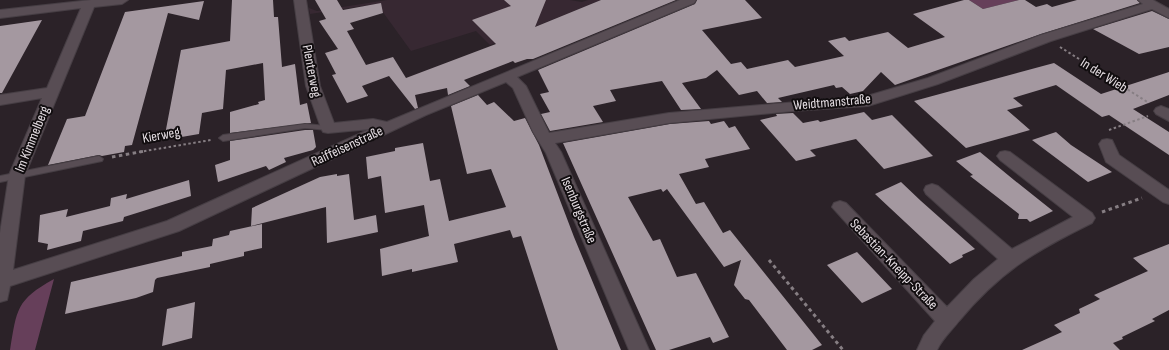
<svg xmlns="http://www.w3.org/2000/svg" width="1169" height="350" viewBox="0 0 1169 350" font-family="'Sofia Sans Condensed',sans-serif">
<rect width="100%" height="100%" fill="#2b2228"/>
<!-- built -->
<path fill="#372832" d="M387,0h183l12,2 6,-2h13l-111,45 -14,-14 -65,20 -34,-47 -67,10 -1,-6 8,3z"/>
<!-- green -->
<path fill="#663f5a" d="M969,0h50l-36,9z
M54,279l-19,71h-25c7,-41 6,-50 44,-71z"/>
<!-- building -->
<path fill="#a498a0" d="M232,0h41l1,17h4l4,50 13,-3 5,41 7,-2 4,20 -81,10v-21l29,-8 -1,-2 7,-2 -2,-37 -37,7 -3,39 -21,4 -3,21 -35,6 17,-90 49,-9z
M315,0h22l6,10 38,-7 2,10 -33,10 4,6 -7,2 19,34 27,-8 13,21 90,-34 -24,-24 39,-14 -7,-6h42l-11,27 66,-27h75l-143,59h-6l-12,4 -2,-2 -49,19 6,6 -22,9 -1,-7 -32,7 3,13 -3,1 -26,-33 -27,10 6,10 -21,7 -15,-28 4,-1 -11,-21 13,-4 -19,-28 7,-2z
M697,0h48l17,18 -60,12 29,34 10,-2 6,7 41,-9 7,7 49,-11 -16,-15 17,-4 4,4 39,-9 20,16 37,-11 -32,-23 51,-14h5l14,9 36,-9h6l11,7 11,-3 5,3 25,-7h60l3,3 -99,31 -146,51 -14,-13 -18,19 -13,3 -8,-7 -6,1 -2,-3 -56,13 4,4 -15,1 -10,-12 -18,4 -22,-25 -11,8 -24,5 19,26 -20,1 -19,-29 -52,9 6,11 -23,5 10,16 -53,9 -9,-17 9,-2 -10,-18 9,-2 -11,-22 157,-66z
M204,1l-5,19 -31,-7 -36,132 -7,1 -1,6 -22,4 -3,-1 -51,10 19,-46 18,-3 40,-104z
M1152,11l17,8v28l-30,7 -46,-25z
M42,20l-40,73h-2v-67z
M1054,63l47,31 68,-22v23l-36,14 36,23v23l-60,-40 -7,2 -46,-32 -43,13 10,8 -16,4 23,20 -64,18 -52,-47z
M478,95l9,10 7,-3 20,19 11,-3 14,27 35,92 47,113h-63l-37,-114 -8,2 -3,-8 -56,14 4,18 -46,10v-3l-30,7 -2,-27 49,-13 -5,-31 -39,8 -4,-37 -13,3 -2,-22 29,-6v-3l28,-5 7,38 10,-2 9,42 57,-14 -15,-38 -24,5 -16,-68z
M864,112l8,8 20,-5 41,41 -49,13 -28,-30 -46,11 6,6 -20,5 -36,-41 17,-4 -1,-2 17,-1 10,10 15,-3 2,2z
M709,121l2,3 13,-3 5,7 6,-2 15,23 -45,10 4,8 -30,7 17,30 8,-2 19,31 7,-3 92,115 -10,5h-25l-38,-50 -4,-1 -11,-14 7,-25 -17,7 -57,-78 -4,3 -2,-3 -33,8 25,44 7,-2 17,38 19,-4 33,64 -16,6 -3,-6 -41,13h-13l-93,-207 107,-19z
M305,130h8l3,17 -3,3 -29,8 2,4 -17,8 -3,-4 -48,16 -3,-17 15,-5v-19z
M1056,132l15,13 41,27 -24,10 -56,-42z
M980,152l34,28 39,31 -23,11 -3,-3h-9l1,-5 -49,-38 3,-1 -17,-14z
M337,174v2l12,-2 5,46 22,-5 2,17 -51,11 -1,-36 -75,19 1,-18 68,-31z
M189,180l2,16 -67,21 -1,4 -40,10 -2,10 -34,9 1,-6 -10,-2 2,-27 28,-6 -2,8 44,-11 1,-8 16,-4 -1,5z
M901,182l20,19 54,48 -13,6 1,2 -13,7 -75,-70z
M262,224v24l-18,4v4l-34,8v3l-53,11 -2,2 -2,12 -17,6 -71,16 6,-32 111,-26v-4l30,-6 1,-7 16,-4 1,-4z
M1169,244v66l-17,9 3,2 -33,16 1,2 -10,4 7,7h-98l40,-18 -8,-7 26,-12 -1,-4 21,-10 -6,-4 54,-24 -15,-13z
M857,252l35,37 -30,14 -35,-38z
M195,302l-3,36 -30,8 5,-37z"/>
<g fill="none" stroke-linecap="round" stroke-linejoin="round">
<!-- lane casing -->
<g stroke="#463e44" stroke-width="2">
<path id="lane" d="M305,124l23,2 4,2 -4,2 -23,-2 -82,13 -4,-3 4,-3z
M99,156l4,3 -1,2 -102,21v-6z"/>
</g>
<!-- street casing -->
<g stroke="#463e44" stroke-width="2">
<path id="street" d="M91,0h37l-6,4 -28,3 -69,168 -12,95 154,-49 203,-92 -42,4 -5,-1 -2,-4 -15,-42 -12,-86h12l14,86 14,37 39,-4 14,3 293,-122h16l-2,3 -177,74 9,9 23,47 120,-20 198,-17 61,-18 113,-43 102,-31 -5,-4h15l16,9v9l-17,-9 -101,32 -113,43 -70,22 -75,5 -124,12 -114,20 6,9 88,198h-20l-83,-197 -13,-21 -20,-44 -7,-6 -80,33 -247,116 -169,55 -3,14 -7,2v-69l9,-58 33,-77 -42,7v-10l47,-7 34,-80 -81,10v-8z
M1161,106l8,3v12l-13,-7 -2,-3 2,-3z
M1107,139l5,1 7,15 50,35v14l-6,-2 -57,-40 -7,-18 3,-4z
M1005,151l5,1 82,61 3,5 -3,5c-57,28 -91,48 -133,98 -7,9 -17,18 -22,29h-20l7,-15 11,-14 -103,-114 2,-4 6,-2 6,2 101,104 27,-28 24,-20 -72,-65 -2,-4 2,-4 6,-2 6,2 74,63 61,-32 -73,-57 -3,-4 3,-4z"/>
</g>
<!-- path-far1 -->
<path stroke="#867e83" stroke-width="2" stroke-dasharray="2.5 2.5" stroke-linecap="butt" d="M1060,47l89,56
M1109,130l39,-14
M139,152l72,-12"/>
<!-- path -->
<path stroke="#867e83" stroke-width="3" stroke-dasharray="3.5 3.5" stroke-linecap="butt" d="M112,157l33,-6
M1102,212l40,-14
M769,260l74,90"/>
<!-- lane -->
<use href="#lane" fill="#584d54" fill-rule="evenodd"/>
<!-- street -->
<use href="#street" fill="#584d54" fill-rule="evenodd"/>
</g>
<g text-anchor="middle" dominant-baseline="central" stroke-width="4" stroke-linejoin="round" paint-order="stroke">
<!-- street labels -->
<g font-size="14" fill="#e6dfe4" stroke="#110d0f">
<text transform="translate(312 71) rotate(79)">Plenterweg</text>
<text transform="translate(1104 75) rotate(32)">In der Wieb</text>
<text transform="translate(832 102) rotate(-5)">Weidtmanstraße</text>
<text transform="translate(161 135) rotate(-10)">Kierweg</text>
<text transform="translate(32 139) rotate(-68)">Im Kimmelberg</text>
<text transform="translate(347 146) rotate(-25)">Raiffeisenstraße</text>
<text transform="translate(579 210) rotate(67)">Isenburgstraße</text>
<text transform="translate(894 264) rotate(46)">Sebastian-Kneipp-Straße</text>
</g>
</g>
</svg>
